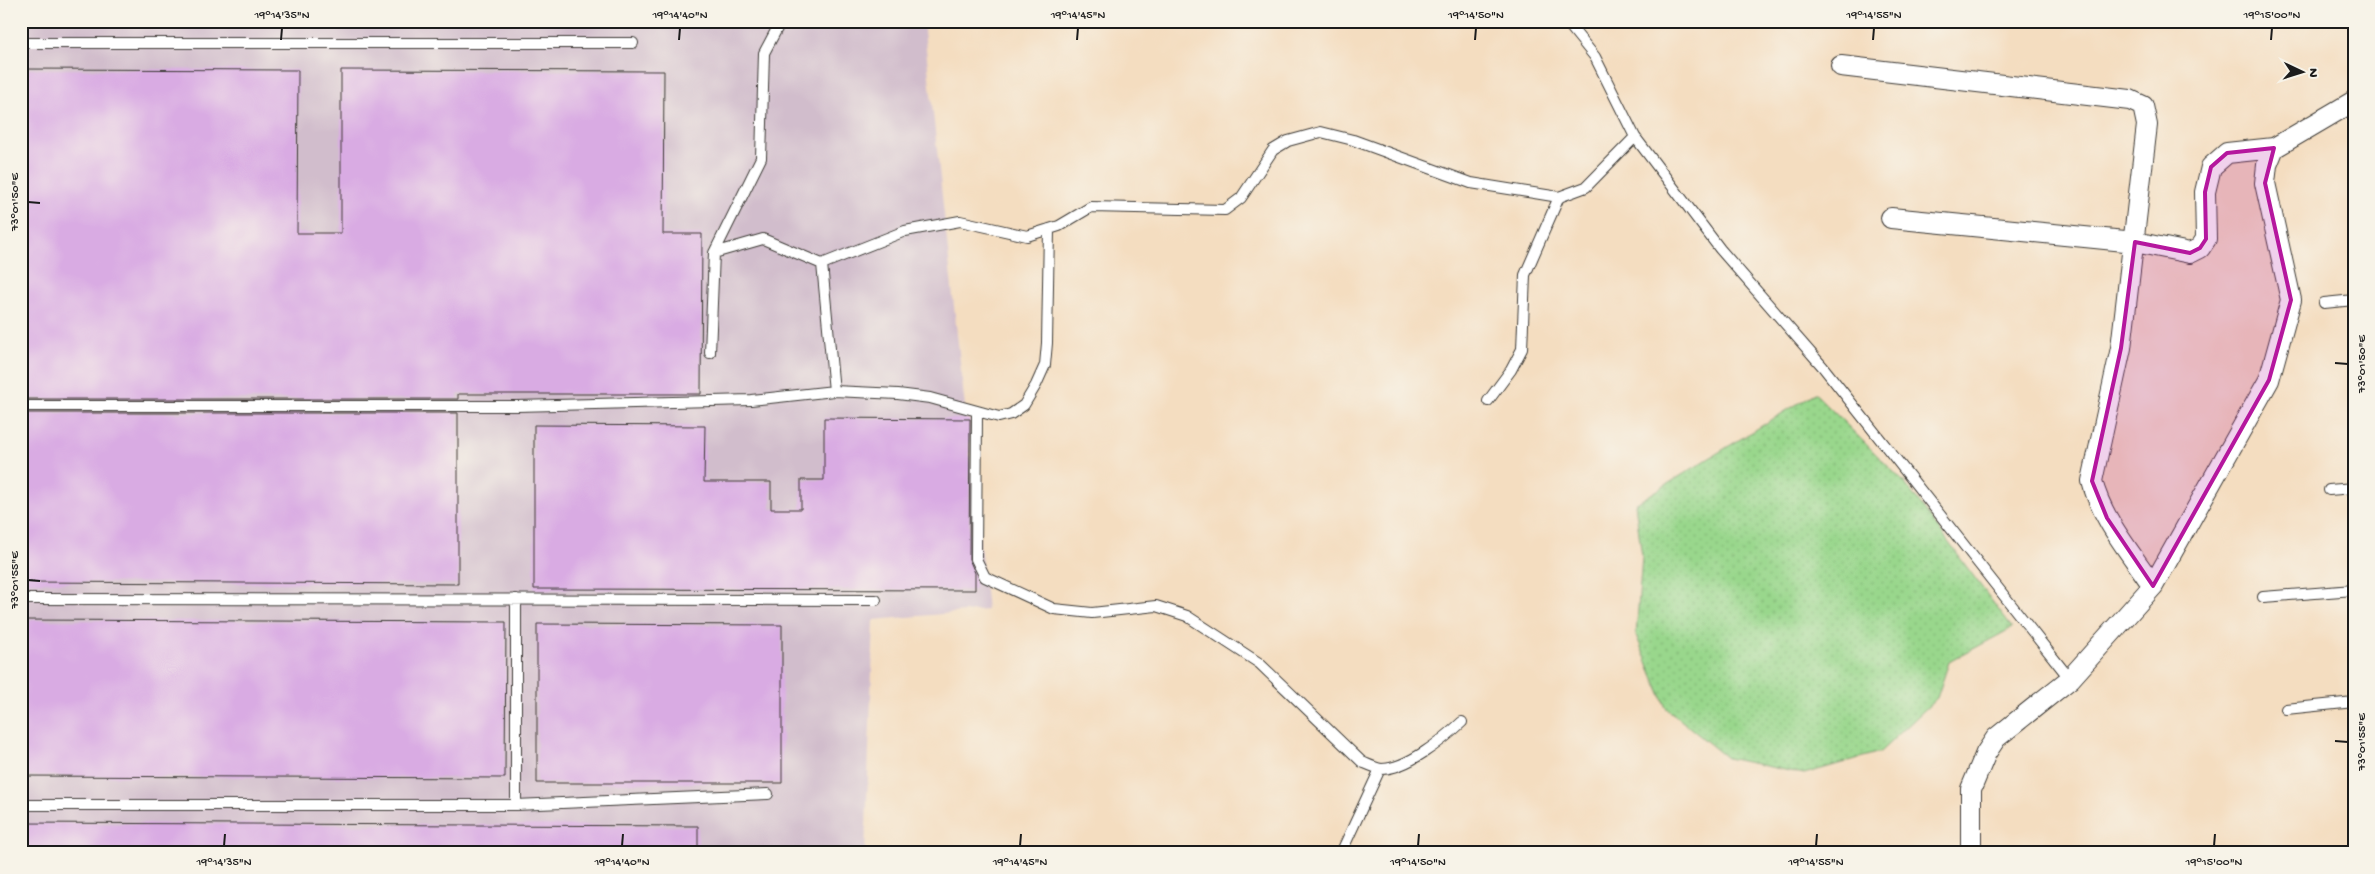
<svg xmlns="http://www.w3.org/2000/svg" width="2375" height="874" viewBox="0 0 2375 874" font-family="'Gochi Hand',sans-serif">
<defs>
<pattern id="green-dots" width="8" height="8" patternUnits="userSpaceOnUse" patternTransform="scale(1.25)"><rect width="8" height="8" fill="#99d78c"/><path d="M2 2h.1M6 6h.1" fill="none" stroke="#83b878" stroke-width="1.8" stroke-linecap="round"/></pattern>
</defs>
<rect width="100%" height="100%" fill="#f7f3e8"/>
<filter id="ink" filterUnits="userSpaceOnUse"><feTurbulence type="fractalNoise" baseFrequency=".02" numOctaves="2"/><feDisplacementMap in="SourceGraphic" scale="10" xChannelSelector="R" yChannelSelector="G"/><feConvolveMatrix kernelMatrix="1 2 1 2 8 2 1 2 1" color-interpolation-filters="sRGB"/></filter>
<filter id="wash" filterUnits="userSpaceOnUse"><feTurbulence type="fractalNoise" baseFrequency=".0096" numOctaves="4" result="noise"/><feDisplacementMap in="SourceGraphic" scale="20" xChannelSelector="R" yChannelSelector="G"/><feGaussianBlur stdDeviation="1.12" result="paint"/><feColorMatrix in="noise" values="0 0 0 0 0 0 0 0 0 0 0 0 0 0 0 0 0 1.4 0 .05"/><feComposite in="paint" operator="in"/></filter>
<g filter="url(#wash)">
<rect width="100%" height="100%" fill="#f4ddc0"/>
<!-- industrial -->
<path fill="#d1bdcc" d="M21,21h902l64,589 -113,10 -9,233h-844z"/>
<!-- green -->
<path fill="url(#green-dots)" stroke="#5a7a54" d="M1815,393l88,88 109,147 -63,34 -12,36 -57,54 -76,22 -77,-16 -61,-50 -30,-73 6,-79 -7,-52z"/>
<g id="blocks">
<!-- building -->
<path fill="#d9abe3" d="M21,69l277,1 -1,163h44v-163l323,1 -1,163h39l-1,160h-243v5h-437z
M21,413h437v171l-437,-2z
M824,418l146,1 -1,140 6,14v17l-441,-1v-164l171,1 -1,56h67v27h30v-29h23z
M21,620l485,2 -1,156 -484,-2z
M537,624l245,1v158h-245z
M21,823l677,3v27h-677z"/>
</g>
</g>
<g filter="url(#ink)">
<use href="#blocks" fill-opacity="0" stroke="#3c3935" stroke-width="1"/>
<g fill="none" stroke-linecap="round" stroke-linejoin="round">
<!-- service casing -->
<g stroke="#3c3935" stroke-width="12">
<path id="service" d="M1566,21l29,36 40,80 85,112 103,118 247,312
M21,43h612
M714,253l49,-14 59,25 83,-33 55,-10 67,15 32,-10 32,-19 134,3 16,-12 32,-48 15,-9 33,-9 32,8 118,43 88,14 27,-10 49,-50
M2324,303l30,-3
M710,353l4,-100 47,-95 3,-105 17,-32
M834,391l64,3 32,4 69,19 12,-3 13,-9 12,-20 9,-20 2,-22 2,-114
M1488,401l23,-31 11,-21 3,-74 34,-78
M21,406h496l234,-6 83,-9 -12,-127
M977,411l-1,148 9,18 69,32 38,4 64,-7 31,10 72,47 103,99c5,2 13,6 19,7 26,0 63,-30 81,-47
M2329,490l25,-2
M2263,597l91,-7
M21,599l855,1
M2286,709l68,-7
M21,805h495v-206
M516,805l252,-11
M1341,853l39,-84"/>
</g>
<!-- minor casing -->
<g stroke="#3c3935" stroke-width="22">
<path id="minor" d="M1841,66l289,34 13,6 4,19 -26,223 -29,133c10,39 39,72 61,105
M1891,218l244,24 55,11 10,-5 6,-9 -1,-47 6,-25 16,-14 47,-5
M1971,853v-64l15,-36 10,-15 74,-59 83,-93 116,-206 22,-80 -26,-117 2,-18 7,-17 80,-47"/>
</g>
<!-- service -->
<use href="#service" stroke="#fff" stroke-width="10"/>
<!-- minor -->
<use href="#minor" stroke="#fff" stroke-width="20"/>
</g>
</g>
<!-- marked area -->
<path fill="#b5179e" fill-opacity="0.2" stroke="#b5179e" stroke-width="4" stroke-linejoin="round" d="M2274,148l-9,35 26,117 -22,80 -116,206 -46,-68 -15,-37 29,-133 14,-106 55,11 10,-5 6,-9 -1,-47 6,-25 16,-14z"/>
<!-- ticks -->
<path fill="none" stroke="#1c1c1c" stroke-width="2" d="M281,40l1,-12M679,40l1,-12M1077,40l1,-12M1475,40l1,-12M1873,40l1,-12M2271,40l1,-12M28,202l12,1M2335,363l13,1M28,580l12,1M2335,741l13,1M224,846l1,-12M622,846l1,-12M1020,846l1,-12M1418,846l1,-12M1816,846l1,-12M2214,846l1,-12"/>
<!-- margin -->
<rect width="2375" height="874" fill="none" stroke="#f7f3e8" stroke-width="55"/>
<!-- north arrow -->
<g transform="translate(2302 72) rotate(94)" stroke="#f7f3e8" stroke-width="4" paint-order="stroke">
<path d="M0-4L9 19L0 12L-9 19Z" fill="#1c1c1c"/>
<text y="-8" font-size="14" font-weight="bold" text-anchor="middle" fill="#1c1c1c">N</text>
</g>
<rect x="28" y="28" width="2320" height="818" fill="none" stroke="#1c1c1c" stroke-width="2"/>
<g font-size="12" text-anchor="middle" fill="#1c1c1c">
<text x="282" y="18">19°14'35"N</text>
<text x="680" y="18">19°14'40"N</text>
<text x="1078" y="18">19°14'45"N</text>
<text x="1476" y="18">19°14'50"N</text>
<text x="1874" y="18">19°14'55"N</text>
<text x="2272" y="18">19°15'00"N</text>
<text transform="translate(14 202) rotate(-90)" y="4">73°01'50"E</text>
<text transform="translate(2361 364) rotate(-90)" y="4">73°01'50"E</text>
<text transform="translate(14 580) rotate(-90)" y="4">73°01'55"E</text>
<text transform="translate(2361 742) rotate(-90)" y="4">73°01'55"E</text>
<text x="224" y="865">19°14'35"N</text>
<text x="622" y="865">19°14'40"N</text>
<text x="1020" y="865">19°14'45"N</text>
<text x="1418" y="865">19°14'50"N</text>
<text x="1816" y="865">19°14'55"N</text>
<text x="2214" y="865">19°15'00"N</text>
</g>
</svg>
